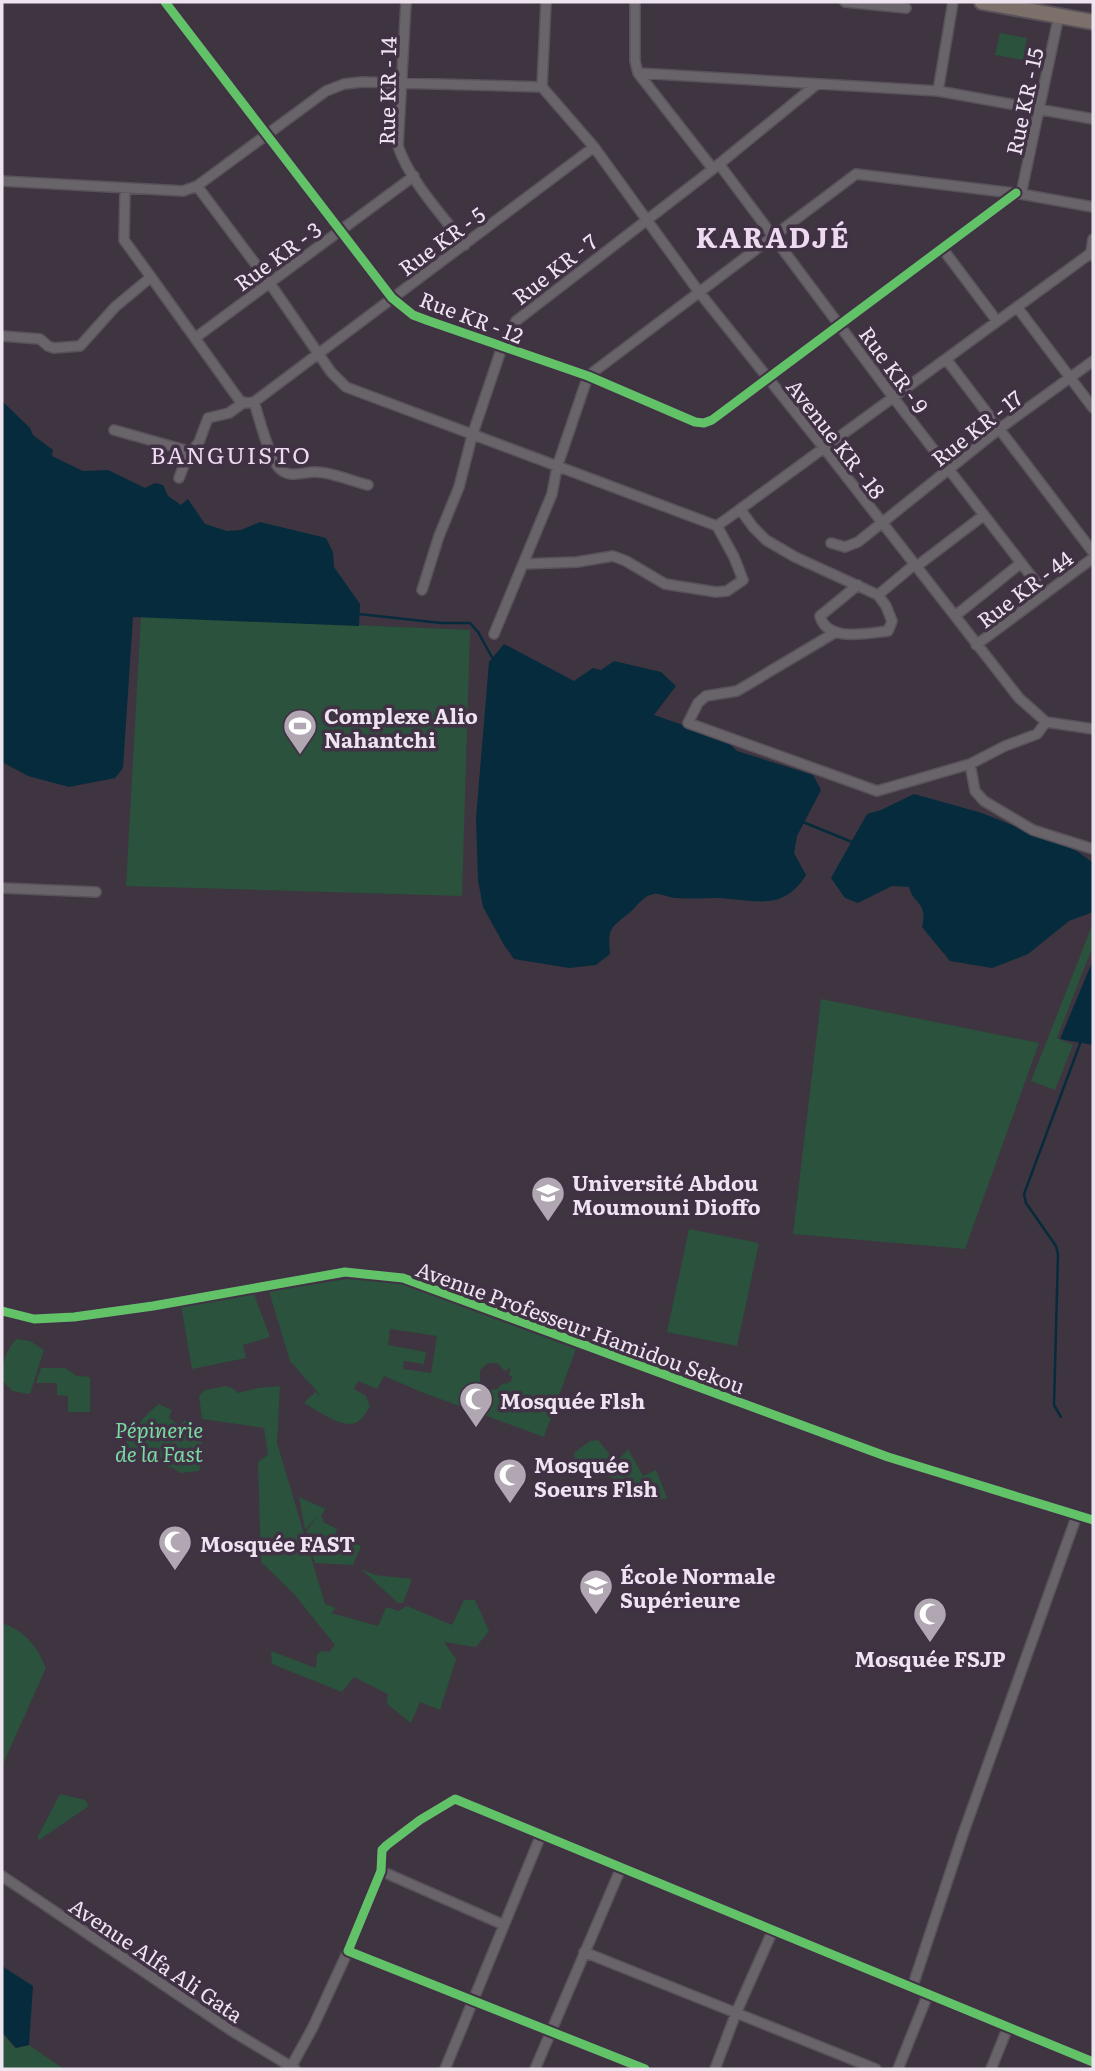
<svg xmlns="http://www.w3.org/2000/svg" width="1095" height="2071" viewBox="0 0 1095 2071" font-family="Literata,serif">
<rect width="100%" height="100%" fill="#3e3540"/>
<!-- green -->
<path fill="#2a523c" fill-rule="evenodd" d="M1000,33l27,5 -4,22 -28,-5z
M141,616l329,14 -8,266 -336,-10z
M1093,923v28h-2l-34,87 16,7 -18,45 -24,-9z
M821,999l218,44 -74,206 -172,-15z
M689,1229l70,14 -22,103 -70,-14z
M347,1279l48,2 24,7 157,61 -32,88 -120,-44 -40,-17 -7,13 -19,-8 -4,8 12,7 4,10c-3,5 -6,11 -10,14 -13,13 -43,-10 -56,-17l11,-11 6,4 -31,-35 -21,-70zM390,1329l47,7 -6,37 -28,-4 1,-8 20,3 2,-12 -38,-7zM488,1363h9l8,8 5,-3 -1,8h3l-1,6h-3v2l-5,-1 -7,7 -9,-1 -7,-8v-11z
M254,1294l16,43 -27,8 3,13 -54,11 -11,-64z
M16,1339l14,2 14,9 -14,44 -18,-3 -10,-11c0,-17 3,-28 14,-41z
M41,1368h24l12,8 13,1v35h-22v-16l-11,-1v-12h-21z
M226,1386l8,3 4,4 20,-5 22,-2 -3,57 48,161 11,4 -5,5 47,13 8,-18h4l8,3 9,-5 45,19 12,-25h11l14,31 -13,16 -32,-5 12,17 -16,51 -20,-8 -9,21 -24,-19 1,-10 -34,-17 -12,15 -70,-28 -1,-13 45,17 1,-13 3,-4 9,1 6,-7 -41,-51 -33,-32 -3,-100 10,-7 -4,-27 -62,-9 -3,-23 6,-6z
M159,1404l13,6 -3,8 10,7 6,-5 11,4 8,28 -5,19 -19,2c-10,-10 -27,-7 -37,-16l-6,6 -13,-7 -2,-7c10,-17 20,-32 37,-45z
M598,1440l16,20 -1,3 3,7 6,-3 -2,-9 8,-9 15,27 13,-6 11,28 -9,2 -45,-18 -2,-5 -34,-6 -3,-18 16,-12z
M299,1497l24,11 3,-1 -5,10 3,3 -1,2 14,7 -1,5 25,12 -8,19 -38,-2 -7,-20 3,-5 -5,-6 13,-18 -14,16z
M361,1569l14,6 37,4 -9,24h-5z
M2,1623c23,8 35,23 44,45l-44,98z
M60,1794l25,6 4,6 -50,34 -2,-2z
M2,2033l13,15 14,-3 35,24h-62z"/>
<!-- water -->
<path fill="#062b3d" d="M2,401l28,27 3,7 20,15 -1,6 31,15 25,-1 37,18 10,-5 8,2 5,11 13,9 7,-6 17,25 22,7 14,-1 19,-8 66,16 7,14 1,15 26,37 -1,22 -226,-9 -10,151 -8,10 -46,9 -41,-11 -26,-14z
M504,644l70,37 19,-13 8,2 13,-9 47,11 15,14 -22,29 72,25 11,11 76,24 8,15 -24,46 -3,17 12,22c-23,37 -50,25 -87,23 -15,0 -29,1 -44,0 -6,0 -15,-5 -21,-4 -11,1 -18,14 -26,20 -19,15 -20,15 -18,40l-14,11 -27,3 -55,-9 -10,-14 -21,-38 -5,-27 -2,-62 13,-156z
M914,794l68,19 95,38 16,12v49l-24,9 -41,33 -36,14 -42,-7 -28,-34c6,-26 -8,-21 -13,-40l-17,-1 -34,17 -13,-5 -14,-20 36,-64 14,-4z
M1093,960v85l-33,-6z
M2,1966l31,20 -4,59 -13,3 -14,-16z"/>
<g fill="none" stroke-linecap="round" stroke-linejoin="round">
<!-- stream -->
<path stroke="#062b3d" stroke-width="2.5" d="M359,614l82,9h29l8,9 15,27
M803,822l49,20
M1061,1417l-7,-12 4,-151 -2,-8 -30,-43 -2,-9 57,-153"/>
<!-- minor casing -->
<g stroke="#59525b" stroke-width="12">
<path id="minor" d="M165,2l227,296 21,17 16,6 159,55 107,46 9,1 8,-3 304,-227
M406,2l-8,144c11,34 45,70 67,99
M546,2l-4,85 52,60 105,145 125,156 195,250 27,24 47,7
M635,2v59l3,12 75,96
M845,2l61,6
M638,73l300,18 155,28
M938,91l15,-89
M719,164l174,233 152,197
M2,181l181,10 14,-5 129,-95 18,-7 18,-2 180,5
M197,186l72,96 62,90 15,15 371,139 17,31 9,23 -16,11 -11,1 -51,-8 -39,-23 -13,-5 -36,6 -54,2
M1021,194l38,-179
M1093,239l-2,14 2,3
M942,248l55,73
M151,277l89,124 7,2 7,-1 340,-255
M1017,307l76,101
M2,336l38,3 8,7 6,2 26,-2 35,-39 36,-30 -27,-37 1,-51
M195,338l219,-162
M946,359l147,193
M254,402c5,15 15,56 25,66 10,11 23,4 36,4 17,0 36,9 53,13
M114,430l78,22
M179,478l7,-18 13,-18 9,-24 21,-5 14,-10
M740,509l13,18 13,13 29,17 83,38 37,-31
M717,526l374,-273
M831,543l14,4 13,-5 141,-113 94,-68
M917,566l67,-51
M858,585l-38,31c7,27 48,17 68,15l4,-10 -6,-15 -8,-11
M422,590l17,-54 20,-49 13,-51 30,-89 14,-26 197,-152 104,-85
M955,616l66,-53
M836,632l-99,59 -31,5 -8,7 -10,20 189,68 93,-27 35,-18 32,-12 9,-12
M494,634l58,-140 5,-27 31,-91 268,-202 165,20 72,13
M976,645l117,-87
M970,764l5,27 9,10 49,29 60,19
M2,888l94,4
M2,1311l32,8 40,-2 79,-11 192,-34 58,6 485,179 205,63
M381,1871l123,54
M2,1876l230,155 63,38
M584,1952l292,117
M912,1988l51,-154 114,-319
M291,2067l22,-40 35,-76
M445,2069l96,-234
M535,2069l86,-201
M645,2069l-297,-118 33,-80 1,-21 5,-5 33,-25 35,-21 638,263
M715,2069l21,-56 37,-83
M898,2069l30,-75
M991,2069l17,-42"/>
</g>
<!-- highway casing -->
<g stroke="#59525b" stroke-width="18">
<path id="highway" d="M982,2l111,20"/>
</g>
<!-- minor -->
<use href="#minor" stroke="#69636a" stroke-width="9"/>
<!-- highway -->
<use href="#highway" stroke="#7d706a" stroke-width="14"/>
<!-- cycleway casing -->
<g stroke="#413144" stroke-width="13">
<path id="cycleway" d="M165,2l227,296 21,17 16,6 159,55 107,46 9,1 8,-3 304,-227
M2,1311l32,8 40,-2 79,-11 192,-34 58,6 485,179 205,63
M645,2069l-297,-118 33,-80 1,-21 5,-5 33,-25 35,-21 638,263"/>
</g>
<!-- cycleway -->
<use href="#cycleway" stroke="#61c268" stroke-width="9"/>
</g>
<!-- icons -->
<defs>
<g id="stadium-pin" transform="scale(1.75)"><path d="M0 17L-7.5 6A9.5 9.5 0 1 1 7.5 6Z" fill="#b0a7b2" stroke="#413144"/><path d="M0-5a6.5 5 0 1 0 0 10a6.5 5 0 1 0 0-10ZM-3.5-1.8h7v3.6h-7Z" fill="#fff"/></g>
<g id="university-pin" transform="scale(1.75)"><path d="M0 17L-7.5 6A9.5 9.5 0 1 1 7.5 6Z" fill="#b0a7b2" stroke="#413144"/><path d="M0-5L7-2L0 1L-7-2ZM-4 1L0 2.5L4 1V4Q0 6-4 4Z" fill="#fff"/></g>
<g id="mosque-pin" transform="scale(1.75)"><path d="M0 17L-7.5 6A9.5 9.5 0 1 1 7.5 6Z" fill="#b0a7b2" stroke="#413144"/><path d="M3.5-4.9A6 6 0 1 0 3.5 4.9A5 5 0 1 1 3.5-4.9Z" fill="#fff"/></g>
</defs>
<g fill-rule="evenodd">
<use href="#stadium-pin" x="300" y="726"/>
<use href="#university-pin" x="548" y="1193"/>
<use href="#mosque-pin" x="476" y="1399"/>
<use href="#mosque-pin" x="510" y="1475"/>
<use href="#mosque-pin" x="175" y="1542"/>
<use href="#university-pin" x="596" y="1586"/>
<use href="#mosque-pin" x="930" y="1614"/>
</g>
<g text-anchor="middle" dominant-baseline="central" stroke-width="7" stroke-linejoin="round" paint-order="stroke">
<!-- street labels -->
<g font-size="21" fill="#eee4f0" stroke="#413144">
<text transform="translate(386 91) rotate(-89)">Rue KR - 14</text>
<text transform="translate(1023 101) rotate(-78)">Rue KR - 15</text>
<text transform="translate(441 240) rotate(-36)">Rue KR - 5</text>
<text transform="translate(277 255) rotate(-36)">Rue KR - 3</text>
<text transform="translate(554 268) rotate(-38)">Rue KR - 7</text>
<text transform="translate(472 316) rotate(21)">Rue KR - 12</text>
<text transform="translate(895 369) rotate(54)">Rue KR - 9</text>
<text transform="translate(976 427) rotate(-38)">Rue KR - 17</text>
<text transform="translate(837 438) rotate(52)">Avenue KR - 18</text>
<text transform="translate(1024 588) rotate(-37)">Rue KR - 44</text>
<text transform="translate(581 1326) rotate(20)">Avenue Professeur Hamidou Sekou</text>
<text transform="translate(157 1959) rotate(34)">Avenue Alfa Ali Gata</text>
</g>
<!-- poi labels -->
<g font-size="21" font-weight="bold" fill="#eee4f0" stroke="#413144" text-anchor="start">
<text x="324" y="714">Complexe Alio<tspan x="324" dy="24">Nahantchi</tspan></text>
<text x="572" y="1181">Université Abdou<tspan x="572" dy="24">Moumouni Dioffo</tspan></text>
<text x="500" y="1399">Mosquée Flsh</text>
<text x="534" y="1463">Mosquée<tspan x="534" dy="24">Soeurs Flsh</tspan></text>
<text x="200" y="1542">Mosquée FAST</text>
<text x="620" y="1574">École Normale<tspan x="620" dy="24">Supérieure</tspan></text>
<text x="930" y="1657" text-anchor="middle">Mosquée FSJP</text>
</g>
<!-- park labels -->
<g font-size="21" font-style="italic" fill="#79daa0" stroke="#413144">
<text x="159" y="1428">Pépinerie<tspan x="159" dy="24">de la Fast</tspan></text>
</g>
<!-- neighbourhood labels -->
<g font-size="23" letter-spacing="2" fill="#edd9f0" stroke="#413144">
<text x="231" y="454">BANGUISTO</text>
</g>
<!-- district labels -->
<g font-size="28" font-weight="bold" letter-spacing="2" fill="#edd9f0" stroke="#413144">
<text x="773" y="236">KARADJÉ</text>
</g>
</g>
<!-- border -->
<rect width="1095" height="2071" fill="none" stroke="#eee4f0" stroke-width="7"/>
</svg>
